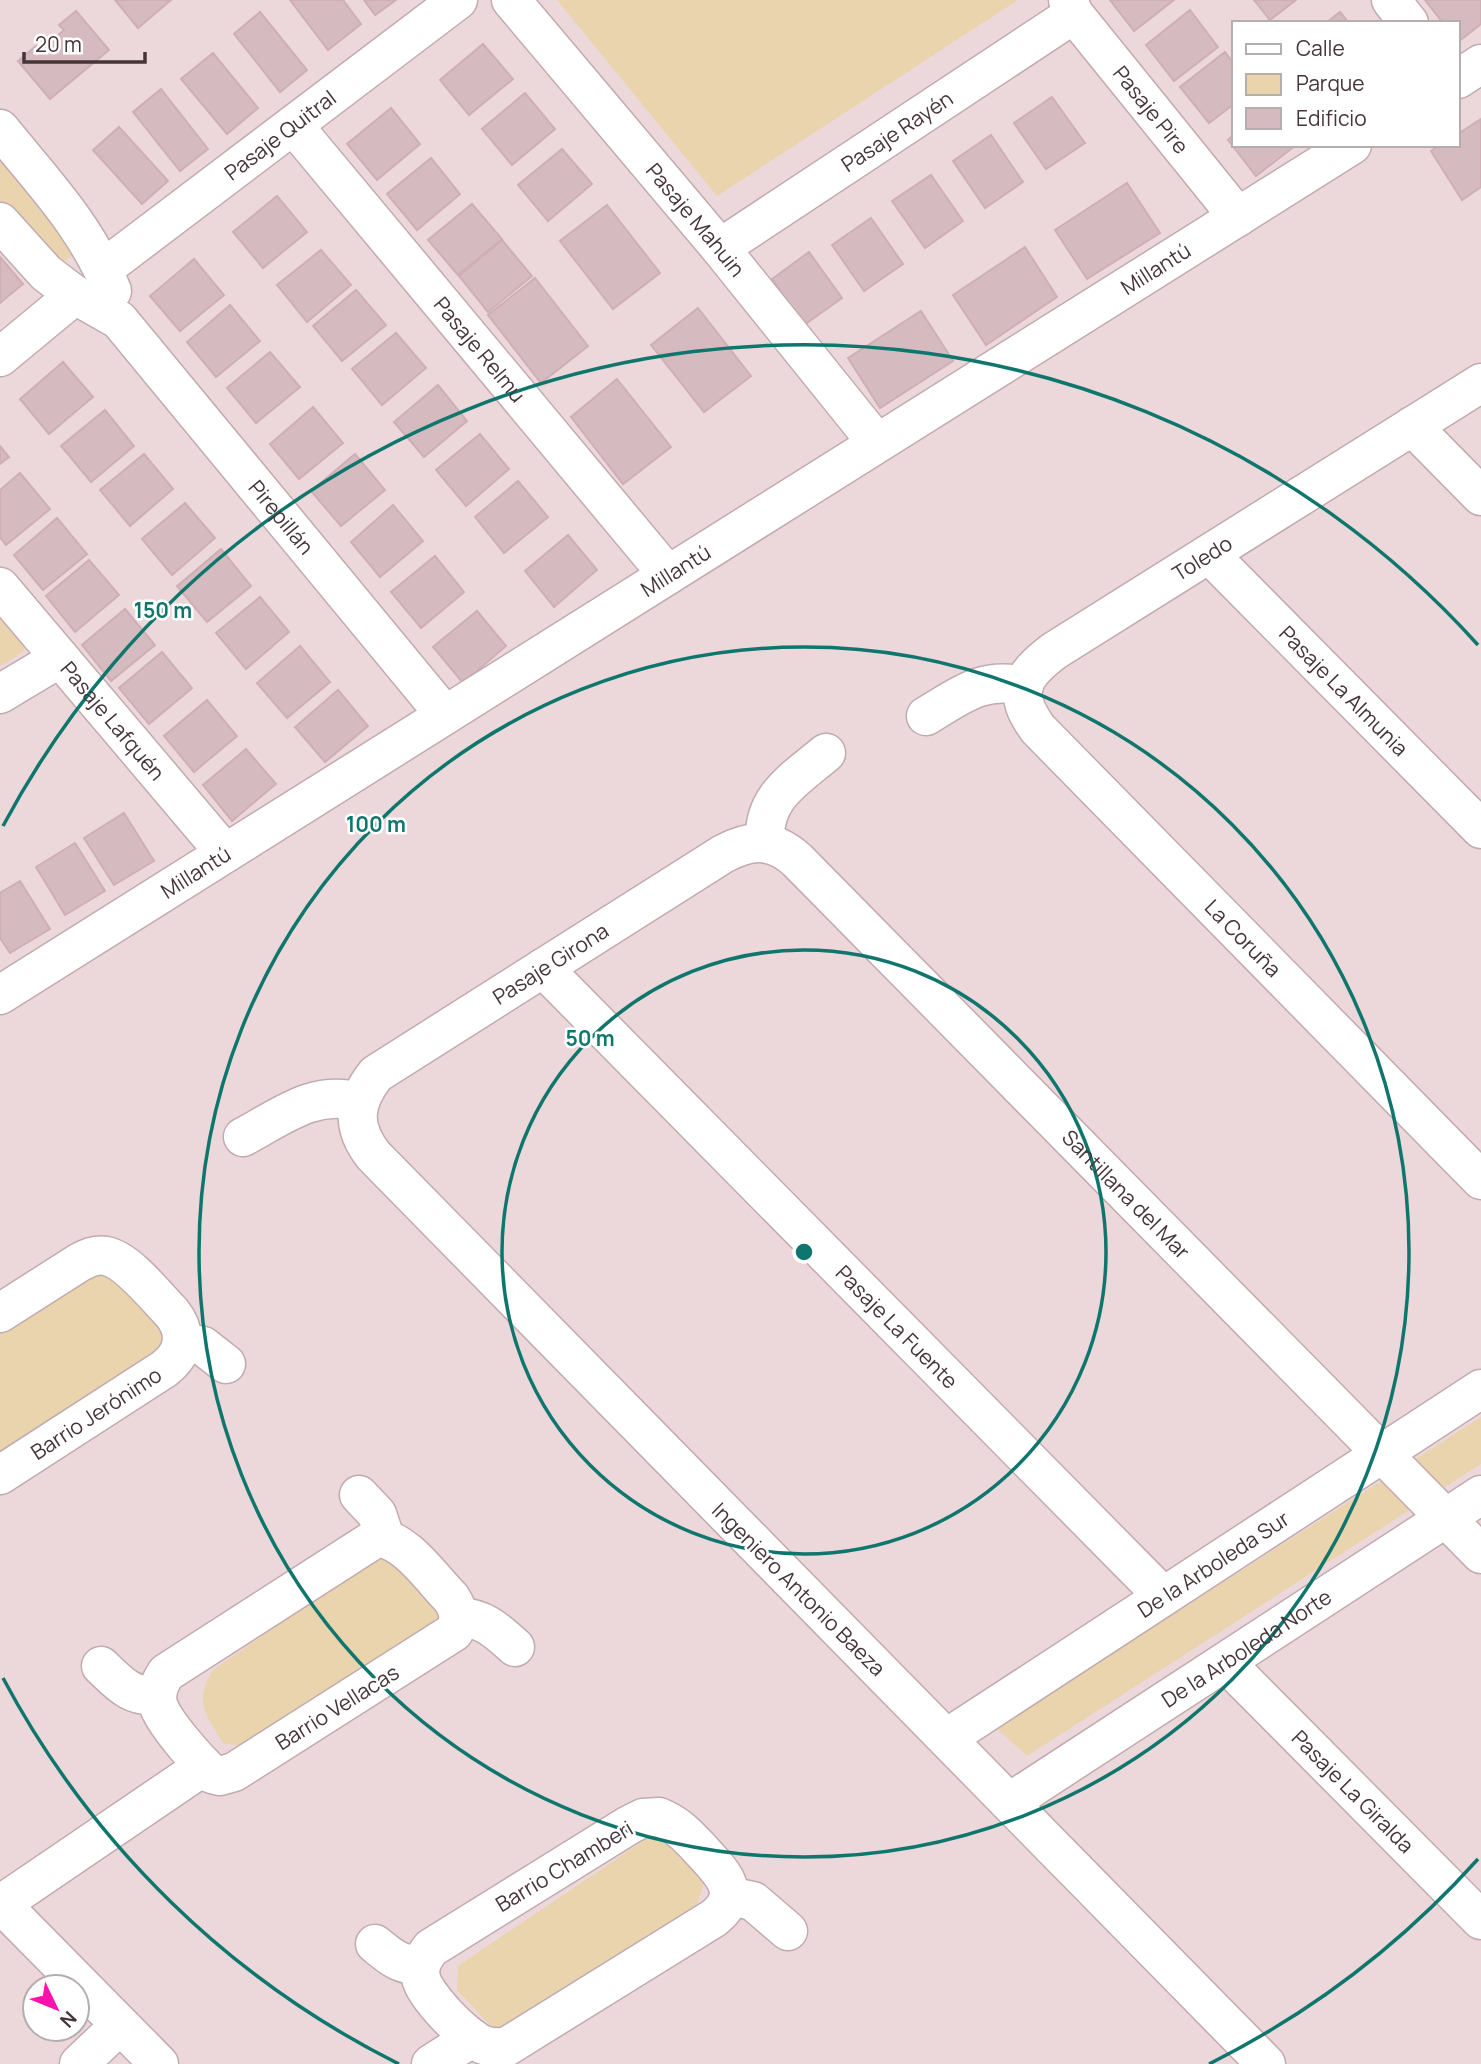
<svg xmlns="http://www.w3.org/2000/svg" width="1481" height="2064" viewBox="0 0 1481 2064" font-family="Manrope,sans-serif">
<rect width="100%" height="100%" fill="#f3e6e7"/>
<!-- residential -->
<path fill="#ecd8da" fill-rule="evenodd" d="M0,0h1481v2064h-1481zM1234,23h224v122h-224zM35,1987h42v42h-42z"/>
<!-- green -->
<path fill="#e9d4ae" d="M557,0h461l-301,196z
M0,146l74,108 -8,6 -7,2 -59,-56z
M0,598l27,48 -4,6 -23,14z
M108,1271l58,58 -6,18 -8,9 -152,105v-129l69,-50z
M1481,1417v47l-454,292 -31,-28z
M383,1557l60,46 -6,18 -189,127 -25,-5c-17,-28 -30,-42 -10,-73l143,-99z
M646,1839l20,2 39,40 -8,23 -183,122 -21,2 -36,-38 1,-24z"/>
<!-- building -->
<path fill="#d5bbc0" stroke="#d0aeb5" stroke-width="2" d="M115,0h56l-33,28z
M290,0h53l18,24 -33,26z
M364,0h32l-21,15z
M1110,0h64l-40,31z
M1254,0h42l-26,20z
M1425,0h56v24l-23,18v-19h-15z
M1190,10l28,37 -44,34 -28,-36z
M76,11l33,39 -59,49 -32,-38 18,-15 4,5 24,-21 -5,-5z
M260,12l47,58 -27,22 -46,-58z
M1340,12l9,11h-23z
M483,44l30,35 -44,36 -29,-35z
M1225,52l9,12v40l-25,19 -29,-36z
M213,53l45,55 -31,26 -46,-55z
M161,89l47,60 -28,22 -47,-59z
M525,93l30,36 -43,36 -30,-36z
M1052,97l33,46 -39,26 -32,-46z
M391,108l29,36 -43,36 -30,-36z
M1481,119v68l-19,13 -31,-49 9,-6h18v-11z
M119,127l49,54 -26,23 -49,-54z
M991,135l32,47 -38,26 -32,-47z
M1234,135v10h62l-40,31 -28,-36z
M562,149l30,35 -44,37 -30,-36z
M431,158l29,36 -43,36 -30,-36z
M931,175l32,46 -38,27 -33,-47z
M1127,183l33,50 -73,46 -32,-49z
M277,196l30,36 -44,36 -30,-36z
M472,204l30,35 -44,36 -30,-35z
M607,205l53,68 -47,36 -53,-68z
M871,218l32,46 -39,27 -32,-46z
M502,240l30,36 -44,36 -29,-36z
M1025,247l32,50 -71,48 -33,-50z
M321,250l30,35 -44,37 -30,-37z
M809,252l33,46 -38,27 -32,-46z
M0,257l23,27 -23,19z
M194,259l30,36 -44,36 -30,-35z
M535,278l53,68 -47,37 -53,-68z
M356,290l30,35 -44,36 -29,-35z
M230,305l30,36 -44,36 -29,-35z
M698,308l53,68 -47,36 -53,-67z
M921,311l32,50 -73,47 -32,-50z
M396,333l30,35 -44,37 -30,-36z
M270,352l30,35 -44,36 -29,-35z
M63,362l30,35 -44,37 -29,-35z
M617,379l54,68 -48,37 -52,-67z
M438,385l29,36 -43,36 -30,-35z
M313,407l30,36 -44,36 -29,-35z
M105,410l29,36 -43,36 -30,-36z
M480,434l29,35 -43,37 -30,-36z
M0,446l9,11 -9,7z
M144,454l29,35 -43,37 -30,-36z
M355,454l30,36 -44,36 -30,-35z
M20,473l30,36 -44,36 -6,-8v-47z
M518,481l30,36 -44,36 -29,-36z
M185,503l30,35 -43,37 -30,-36z
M393,505l30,36 -43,36 -29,-35z
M57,518l30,36 -44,36 -29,-35z
M568,535l29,35 -43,37 -29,-36z
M221,549l30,37 -44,36 -30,-36z
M435,556l29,36 -43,36 -30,-36z
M89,560l30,35 -44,37 -29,-36z
M260,597l29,35 -43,37 -30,-36z
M125,609l30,36 -44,36 -29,-36z
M477,611l29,35 -43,37 -30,-36z
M300,646l30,36 -43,36 -30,-35z
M162,652l30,36 -43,36 -30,-36z
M338,690l30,36 -43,36 -30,-35z
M207,700l30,36 -43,36 -30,-36z
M246,749l30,35 -44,37 -29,-36z
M124,813l30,48 -40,24 -30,-47z
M75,843l30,48 -40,24 -29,-48z
M20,881l30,48 -40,24 -10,-15v-45z"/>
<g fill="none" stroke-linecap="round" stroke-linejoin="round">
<!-- minor casing -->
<g stroke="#c2abaf" stroke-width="41">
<g id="minor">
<path id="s1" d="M511,0l209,248 157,195"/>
<path id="s2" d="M1068,0l6,14 164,203"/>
<path d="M1391,0l18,23"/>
<path d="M1458,79l23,-15"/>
<path id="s3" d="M293,125l375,450"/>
<path d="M0,129c43,53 87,98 112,162"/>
<path id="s4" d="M0,222l46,51 29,22 44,25 326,395"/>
<path id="s5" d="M720,248l354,-234"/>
<path id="s6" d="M103,269l355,-269"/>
<path d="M0,357l75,-62"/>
<path id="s7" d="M1481,383l-427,268c-34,26 -42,42 -16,78l443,451"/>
<path d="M1412,426l69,70"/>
<path id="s8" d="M1209,554l272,275"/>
<path id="s9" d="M0,587l225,266"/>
<path d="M0,694l60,-36"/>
<path d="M926,716c34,-20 56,-40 98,-30"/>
<path d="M765,843c-3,-46 29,-63 61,-90"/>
<path id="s10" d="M543,968l620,628"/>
<path id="s11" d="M0,995l1352,-850"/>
<path d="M243,1137c38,-20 71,-48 116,-35"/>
<path d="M0,1313l80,-51c8,-4 16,-8 26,-6 22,4 50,41 66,57 16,20 12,41 -8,56l-164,106"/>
<path d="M182,1342l21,4 23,18"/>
<path d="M359,1495l18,19 8,24"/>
<path d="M376,1538c28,-1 56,41 75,60 8,12 10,21 3,34l-220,140 -14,4 -8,-2c-14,-13 -49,-52 -54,-70 -3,-12 2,-22 8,-31z"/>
<path d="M459,1617c25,1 38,14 56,30"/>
<path id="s12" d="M1225,1662l256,258"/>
<path d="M101,1666c18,17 30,32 56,29"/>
<path id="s13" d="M947,1738l534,-349"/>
<path id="s14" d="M1010,1802l471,-307"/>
<path d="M659,1817c18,7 29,19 42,33 20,22 44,43 13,68l-208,129c-8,0 -15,1 -22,-2 -17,-5 -60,-50 -63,-67 -3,-12 3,-21 10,-30l198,-123 14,-7z"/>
<path d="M729,1896l24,5 35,30"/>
<path d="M0,1903l159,161"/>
<path d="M1,1904l203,-138"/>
<path d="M375,1944c15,12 26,23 46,20"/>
<path d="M79,2064l41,-39"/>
<path d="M431,2064l41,-26"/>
<path id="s15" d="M1266,2064l-892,-908c-23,-29 -21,-53 2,-82l347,-220c28,-15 50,-16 74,6l684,694"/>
</g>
</g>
<!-- minor -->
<use href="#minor" stroke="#fff" stroke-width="38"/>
</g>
<!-- distance rings -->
<g fill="none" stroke="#0f766e" stroke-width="3.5">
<circle cx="804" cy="1252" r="302"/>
<circle cx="804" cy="1252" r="605"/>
<path d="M1478 1859A907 907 0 0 1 1209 2064M399 2064A907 907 0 0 1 3 1678M3 826A907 907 0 0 1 1478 645"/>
</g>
<g text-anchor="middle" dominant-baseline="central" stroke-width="5" stroke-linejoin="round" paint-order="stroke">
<!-- street labels -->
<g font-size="21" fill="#463538" stroke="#fff">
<text stroke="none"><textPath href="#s2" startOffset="138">Pasaje Pire</textPath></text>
<text stroke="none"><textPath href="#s5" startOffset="212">Pasaje Rayén</textPath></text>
<text stroke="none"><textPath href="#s6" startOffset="222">Pasaje Quitral</textPath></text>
<text stroke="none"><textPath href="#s1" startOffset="287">Pasaje Mahuin</textPath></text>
<text stroke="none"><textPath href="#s11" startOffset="1365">Millantú</textPath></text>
<text stroke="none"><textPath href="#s3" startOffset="292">Pasaje Relmu</textPath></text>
<text stroke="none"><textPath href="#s4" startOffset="411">Pirepillán</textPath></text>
<text transform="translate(1202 558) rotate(-32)">Toledo</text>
<text stroke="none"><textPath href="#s11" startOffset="798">Millantú</textPath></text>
<text stroke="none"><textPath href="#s8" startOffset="192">Pasaje La Almunia</textPath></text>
<text stroke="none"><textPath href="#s9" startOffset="175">Pasaje Lafquén</textPath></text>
<text stroke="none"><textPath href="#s11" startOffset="231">Millantú</textPath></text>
<text stroke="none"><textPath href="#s7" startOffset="891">La Coruña</textPath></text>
<text stroke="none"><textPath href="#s15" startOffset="1570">Pasaje Girona</textPath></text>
<text stroke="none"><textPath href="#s15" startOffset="2324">Santillana del Mar</textPath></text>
<text stroke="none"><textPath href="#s10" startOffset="504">Pasaje La Fuente</textPath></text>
<text transform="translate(96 1413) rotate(-33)">Barrio Jerónimo</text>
<text stroke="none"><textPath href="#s13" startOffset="318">De la Arboleda Sur</textPath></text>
<text transform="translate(799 1589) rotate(45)">Ingeniero Antonio Baeza</text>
<text stroke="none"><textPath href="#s14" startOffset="282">De la Arboleda Norte</textPath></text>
<text transform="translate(337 1707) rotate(-32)">Barrio Vellacas</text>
<text stroke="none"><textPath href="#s12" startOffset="182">Pasaje La Giralda</textPath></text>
<text transform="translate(564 1866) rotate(-31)">Barrio Chamberi</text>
</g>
</g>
<circle cx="804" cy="1252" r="10" fill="#0f766e" stroke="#fff" stroke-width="3.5"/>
<g font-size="21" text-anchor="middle" font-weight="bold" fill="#0f766e" stroke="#fff" stroke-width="5" stroke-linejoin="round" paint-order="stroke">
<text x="163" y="618">150 m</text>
<text x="376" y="832">100 m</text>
<text x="590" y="1046">50 m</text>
</g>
<!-- legend -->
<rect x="1232" y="21" width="228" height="126" fill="#ffffff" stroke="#b5aeaf" stroke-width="2"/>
<rect x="1246" y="44" width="35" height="10" fill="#ffffff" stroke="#b5aeaf" stroke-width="2"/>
<text x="1296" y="56" font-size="21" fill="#463538">Calle</text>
<rect x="1246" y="74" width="35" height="21" fill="#e9d4ae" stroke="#b5aeaf" stroke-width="2"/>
<text x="1296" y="91" font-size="21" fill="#463538">Parque</text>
<rect x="1246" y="108" width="35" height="21" fill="#d5bbc0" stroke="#b5aeaf" stroke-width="2"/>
<text x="1296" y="126" font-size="21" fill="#463538">Edificio</text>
<!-- north arrow -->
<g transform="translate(56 2008) rotate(133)"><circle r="33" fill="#ffffff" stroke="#b5aeaf" stroke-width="2"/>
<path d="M0-5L12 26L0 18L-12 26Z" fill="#ff12ab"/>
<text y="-10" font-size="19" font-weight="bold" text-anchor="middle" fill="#463538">N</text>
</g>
<!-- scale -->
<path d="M24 52v10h121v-10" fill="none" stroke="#463538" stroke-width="3.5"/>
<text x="35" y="52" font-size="21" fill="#463538" stroke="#ffffff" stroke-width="5" paint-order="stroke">20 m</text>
</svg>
